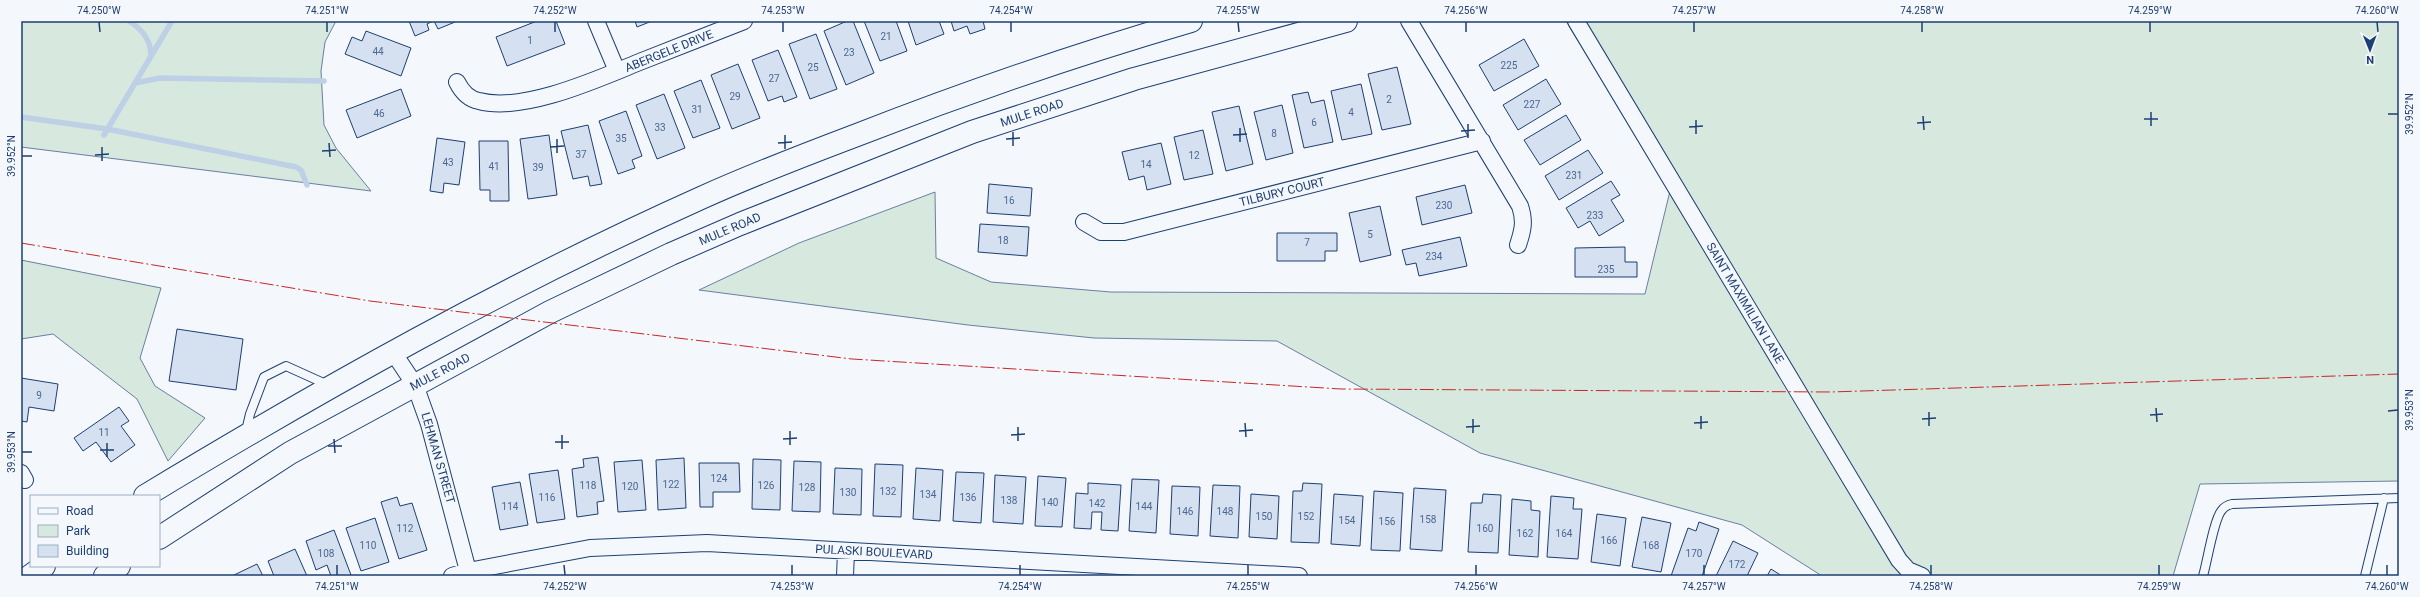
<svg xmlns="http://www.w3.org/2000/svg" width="2420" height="597" viewBox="0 0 2420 597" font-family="Roboto,sans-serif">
<rect width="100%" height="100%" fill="#f4f7fb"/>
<!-- green -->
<path fill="#d7e8df" stroke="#687fa3" d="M21,21h315l-11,21 -4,29 3,54 12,23 35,43 -350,-44z
M1566,21h833v460l-199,3 -27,92h-351l-80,-51 -262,-72 -203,-112 -183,-3 -126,-13 -269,-35 100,-47 136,-51 1,66 55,24 120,10 534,2 25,-103z
M21,260l140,28 -21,70 15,28 50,32 -37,43 -31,-62 -84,-65 -32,5z"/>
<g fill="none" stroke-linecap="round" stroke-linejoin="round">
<!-- stream -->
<path stroke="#bed0e5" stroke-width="5.5" d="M129,21c13,8 22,19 22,35
M135,83l25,-5 164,3
M21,117l86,12 189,38 5,3 6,15
M104,135l68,-114"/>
</g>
<!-- building -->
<path fill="#d5e0f0" stroke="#1d3f73" d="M409,21h24l-6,3 2,6 -14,6z
M434,21h20l1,1 -17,7z
M537,21h19l9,23 -58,22 -11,-29z
M635,21h17l-15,6z
M847,21h6l21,52 -28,12 -22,-54z
M864,21h32l11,30 -27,10z
M908,21h31l5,13 -28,11z
M951,21h32l2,8 -15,5 -3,-8 -13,5z
M366,31l45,17 -10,28 -56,-22 7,-17 10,4z
M816,34l21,55 -27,10 -21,-55z
M1524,39l15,27 -45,25 -15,-26z
M778,50l19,47 -13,5 -2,-6 -14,5 -16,-41z
M738,64l22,54 -28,11 -21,-54z
M1397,67l14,57 -29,6 -14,-56z
M1546,79l15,25 -43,26 -15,-25z
M701,80l19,48 -27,10 -19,-47z
M1361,84l11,50 -30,6 -11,-49z
M401,89l10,27 -54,22 -11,-28z
M1308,92l3,11 13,-3 9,42 -29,6 -12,-53z
M664,94l21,54 -28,11 -21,-54z
M1282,105l11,48 -27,7 -12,-48z
M1239,106l14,58 -27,7 -14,-59z
M626,111l16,45 -10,4 3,8 -17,6 -19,-53z
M1566,115l15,25 -41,25 -16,-25z
M588,125l14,59 -12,2 -2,-10 -15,3 -12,-48z
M1203,130l10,44 -29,6 -10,-43z
M549,135l8,60 -29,4 -8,-60z
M437,138l28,4 -6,43 -15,-2 -1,10 -13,-2z
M479,141h29l1,60h-19v-11h-10z
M1161,143l10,41 -24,6 -3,-14 -15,4 -7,-28z
M1588,150l15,23 -44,27 -14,-24z
M1611,181l9,14 -9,5 13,21 -25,15 -9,-15 -12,7 -12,-20z
M989,184l43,4 -2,28 -43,-3z
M1465,185l7,28 -50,12 -6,-28z
M1380,206l11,49 -31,7 -11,-49z
M980,224l49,3 -2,29 -49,-4z
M1277,233h60v18h-12v10h-48z
M1460,237l7,29 -48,10 -3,-13 -10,2 -4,-15z
M1625,247v15h12v15h-62v-29z
M177,329l66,10 -7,51 -67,-9z
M21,378l37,6 -4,27 -25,-4 -2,15 -6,-1z
M119,407l10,14 -8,5 14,19 -24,17 -15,-20 -13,9 -9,-13z
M598,457l6,44 -7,1 1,12 -21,3 -5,-48 12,-2 -1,-8z
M684,458l2,50 -28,2 -2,-50z
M753,459l28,1 -1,50 -28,-1z
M642,460l4,50 -28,2 -4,-50z
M794,461l27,1 -1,50 -28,-1z
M699,463h40l1,29h-27v15h-13z
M875,464l28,1 -2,52 -28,-1z
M835,468l27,1 -1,46 -28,-1z
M916,468l27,2 -3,51 -27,-2z
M558,470l7,49 -28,4 -8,-49z
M956,472l28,1 -3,50 -28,-2z
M995,475l31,2 -3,47 -30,-2z
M1038,476l28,2 -4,49 -27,-1z
M1132,479l27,1 -3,53 -27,-2z
M520,482l8,43 -28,5 -8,-43z
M1088,483l33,2 -3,46 -17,-1 1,-18h-10l-1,17 -17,-1 2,-35 12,1z
M1303,483l19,1 -3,59 -28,-1 2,-51h9z
M1213,485l27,1 -2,52 -28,-2z
M1172,486l28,1 -2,49 -28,-2z
M1414,488l32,2 -4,61 -32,-2z
M1374,491l29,2 -3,58 -29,-1z
M1251,494l28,2 -2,43 -28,-2z
M1334,494l29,2 -3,50 -29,-2z
M1483,494l18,1 -3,58 -30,-1 3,-49h11z
M1551,496l23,2 -1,11h9l-4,50 -31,-2z
M397,497l3,9 12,-3 15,47 -28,9 -18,-57z
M1512,499l19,2v9l9,1 -2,46 -29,-2z
M1597,514l29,4 -6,48 -29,-4z
M1642,517l29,6 -10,49 -29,-5z
M375,518l14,44 -28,9 -15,-43z
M1699,522l20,7 -17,47h-31l17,-48 8,3z
M334,530l17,45 -2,1h-18l-4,-11 -11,5 -10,-29z
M1733,541l25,12 -11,23h-31z
M295,549l12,27h-33l-6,-15z
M257,564l6,12h-31z
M1771,569l11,7h-15z"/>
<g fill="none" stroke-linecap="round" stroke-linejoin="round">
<!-- lane casing -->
<g stroke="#1d3f73" stroke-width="10">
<path id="lane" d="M246,431l4,-17 14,-37 22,-11 42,19
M2203,576c4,-13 11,-58 19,-66 2,-3 6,-5 10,-6l167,-6
M2365,576l19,-78"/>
</g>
<!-- street casing -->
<g stroke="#1d3f73" stroke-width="18">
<path id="street" d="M596,21l21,50
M1409,21l111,185c5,15 3,24 -2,39
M1576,21l323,539 9,10 14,6
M457,82c5,10 11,17 22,19 45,12 121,-23 163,-40 34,-13 68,-27 102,-40
M1084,222l17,10h23l358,-91
M393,352l22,33 14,39 39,147
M21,473l4,7
M452,576l16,-5 122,-23 117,-5 592,33
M845,576l1,-25"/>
</g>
<!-- secondary casing -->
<g stroke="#1d3f73" stroke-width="24">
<path id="secondary" d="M145,496c180,-109 364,-212 556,-298 51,-23 103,-43 156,-63 110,-43 221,-81 334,-114
M159,538l131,-85 260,-141 121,-58 69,-30 232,-92 162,-53 212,-58
M30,576l14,-10
M105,576l14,-10"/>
</g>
<!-- lane -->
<use href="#lane" stroke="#f4f7fb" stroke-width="8"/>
<!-- street -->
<use href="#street" stroke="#f4f7fb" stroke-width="16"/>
<!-- secondary -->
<use href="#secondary" stroke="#f4f7fb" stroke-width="22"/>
<!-- power -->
<path stroke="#c62828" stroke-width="1" stroke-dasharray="14 3 2 3" stroke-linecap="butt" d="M21,243l349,58 482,58 489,30 489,3 569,-18"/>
</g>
<!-- ticks -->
<path fill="none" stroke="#1d3f73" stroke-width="1.5" d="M99,22l1,10M327,22v10M555,22v10M783,22v10M1011,22v10M1238,22l1,10M1466,22v10M1694,22v10M1922,22v10M2150,22v10M2377,22l1,10M2151,112v14M2388,114h10M1923,116l1,14M2144,119h14M1696,120v14M1917,123l14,-1M1468,124v14M1689,127l14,-1M1240,128v14M1461,131l14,-1M1013,132v14M785,135v14M1233,135l14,-1M557,139v14M1006,139l14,-1M329,143l1,14M778,143l14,-1M102,147v14M550,147l14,-1M322,151l14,-1M95,155l14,-1M22,156h10M2156,408l1,14M2388,411l10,-1M1929,412v14M2150,415l13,-1M1701,416v13M1473,419v14M1922,419l14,-1M1245,423l1,14M1694,423l14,-1M1018,427v14M1466,427l14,-1M790,431v14M1239,431l14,-1M562,435v14M1011,435l14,-1M334,439l1,14M783,439l14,-1M555,442h14M107,443v14M328,446h14M100,450h14M22,452h10M337,565v10M564,565l1,10M792,565v10M1020,565v10M1248,565v10M1476,565v10M1704,565v10M1931,565v10M2159,565v10M2387,565v10"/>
<g text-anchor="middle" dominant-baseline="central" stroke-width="3" stroke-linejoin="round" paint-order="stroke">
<!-- number labels -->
<g font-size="10" fill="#4b6792">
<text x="886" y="36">21</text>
<text x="530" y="40">1</text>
<text x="378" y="51">44</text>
<text x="849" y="52">23</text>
<text x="1509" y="65">225</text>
<text x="813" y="67">25</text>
<text x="774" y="78">27</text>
<text x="735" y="96">29</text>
<text x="1389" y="99">2</text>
<text x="1532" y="104">227</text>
<text x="697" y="109">31</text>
<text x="1351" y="112">4</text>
<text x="379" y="113">46</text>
<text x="1314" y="122">6</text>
<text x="660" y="127">33</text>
<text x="1274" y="133">8</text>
<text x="621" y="138">35</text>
<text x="581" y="154">37</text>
<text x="1194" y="155">12</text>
<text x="448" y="162">43</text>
<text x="1146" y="164">14</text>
<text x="494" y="166">41</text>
<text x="538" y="167">39</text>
<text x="1574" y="175">231</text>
<text x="1009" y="200">16</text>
<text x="1444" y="205">230</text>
<text x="1595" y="215">233</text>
<text x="1370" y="234">5</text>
<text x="1003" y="240">18</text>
<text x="1307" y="242">7</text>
<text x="1434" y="256">234</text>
<text x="1606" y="269">235</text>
<text x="39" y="395">9</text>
<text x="104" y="432">11</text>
<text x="719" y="478">124</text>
<text x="671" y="484">122</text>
<text x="588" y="485">118</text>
<text x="766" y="485">126</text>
<text x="630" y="486">120</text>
<text x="807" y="487">128</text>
<text x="888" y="491">132</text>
<text x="848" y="492">130</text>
<text x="928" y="494">134</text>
<text x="547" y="497">116</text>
<text x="968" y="497">136</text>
<text x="1009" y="500">138</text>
<text x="1050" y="502">140</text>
<text x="1097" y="503">142</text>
<text x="510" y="506">114</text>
<text x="1144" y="506">144</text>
<text x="1185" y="511">146</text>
<text x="1225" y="511">148</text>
<text x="1264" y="516">150</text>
<text x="1306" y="516">152</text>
<text x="1428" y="519">158</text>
<text x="1347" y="520">154</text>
<text x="1387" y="521">156</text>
<text x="405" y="528">112</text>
<text x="1485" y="528">160</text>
<text x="1525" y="533">162</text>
<text x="1564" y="533">164</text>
<text x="1609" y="540">166</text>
<text x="368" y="545">110</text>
<text x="1651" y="545">168</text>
<text x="326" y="553">108</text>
<text x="1694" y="553">170</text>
<text x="1737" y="564">172</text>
</g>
<!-- street labels -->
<g font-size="12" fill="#1d3f73" stroke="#f4f7fb">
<text transform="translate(669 51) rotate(-22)">ABERGELE DRIVE</text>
<text transform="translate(1032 113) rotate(-18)">MULE ROAD</text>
<text transform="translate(1282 192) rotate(-14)">TILBURY COURT</text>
<text transform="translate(730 229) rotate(-23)">MULE ROAD</text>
<text transform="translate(1745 303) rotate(59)">SAINT MAXIMILIAN LANE</text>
<text transform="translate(440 372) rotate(-28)">MULE ROAD</text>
<text transform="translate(438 458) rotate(74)">LEHMAN STREET</text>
<text transform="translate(874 552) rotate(3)">PULASKI BOULEVARD</text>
</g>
</g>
<!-- border -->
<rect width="2420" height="597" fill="none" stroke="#f4f7fb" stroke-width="44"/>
<!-- legend -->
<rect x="30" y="495" width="130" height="72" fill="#f4f7fb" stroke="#9eadc5"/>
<rect x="38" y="508" width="20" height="6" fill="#f4f7fb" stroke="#9eadc5"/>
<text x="66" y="515" font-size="12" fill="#1d3f73">Road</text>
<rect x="38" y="525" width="20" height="12" fill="#d7e8df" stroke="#9eadc5"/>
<text x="66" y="535" font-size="12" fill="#1d3f73">Park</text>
<rect x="38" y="545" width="20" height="12" fill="#d5e0f0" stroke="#9eadc5"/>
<text x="66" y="555" font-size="12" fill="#1d3f73">Building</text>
<!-- north arrow -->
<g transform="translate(2370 50) rotate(179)" stroke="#f4f7fb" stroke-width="3" paint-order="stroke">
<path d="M0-3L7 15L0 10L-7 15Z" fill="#1d3f73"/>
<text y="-6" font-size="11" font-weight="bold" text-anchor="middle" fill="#1d3f73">N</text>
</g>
<rect x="22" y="22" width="2376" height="553" fill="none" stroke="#1d3f73" stroke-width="1.5"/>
<g font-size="10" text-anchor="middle" fill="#1d3f73">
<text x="99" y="14">74.250°W</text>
<text x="327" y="14">74.251°W</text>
<text x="555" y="14">74.252°W</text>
<text x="783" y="14">74.253°W</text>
<text x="1011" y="14">74.254°W</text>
<text x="1238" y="14">74.255°W</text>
<text x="1466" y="14">74.256°W</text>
<text x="1694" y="14">74.257°W</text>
<text x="1922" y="14">74.258°W</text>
<text x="2150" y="14">74.259°W</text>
<text x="2377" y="14">74.260°W</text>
<text transform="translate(2409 114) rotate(-90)" y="4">39.952°N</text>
<text transform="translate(11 156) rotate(-90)" y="4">39.952°N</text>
<text transform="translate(2409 410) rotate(-90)" y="4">39.953°N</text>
<text transform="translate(11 452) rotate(-90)" y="4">39.953°N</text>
<text x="337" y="590">74.251°W</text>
<text x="565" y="590">74.252°W</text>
<text x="792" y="590">74.253°W</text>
<text x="1020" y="590">74.254°W</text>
<text x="1248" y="590">74.255°W</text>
<text x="1476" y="590">74.256°W</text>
<text x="1704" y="590">74.257°W</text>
<text x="1931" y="590">74.258°W</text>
<text x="2159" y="590">74.259°W</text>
<text x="2387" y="590">74.260°W</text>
</g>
</svg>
